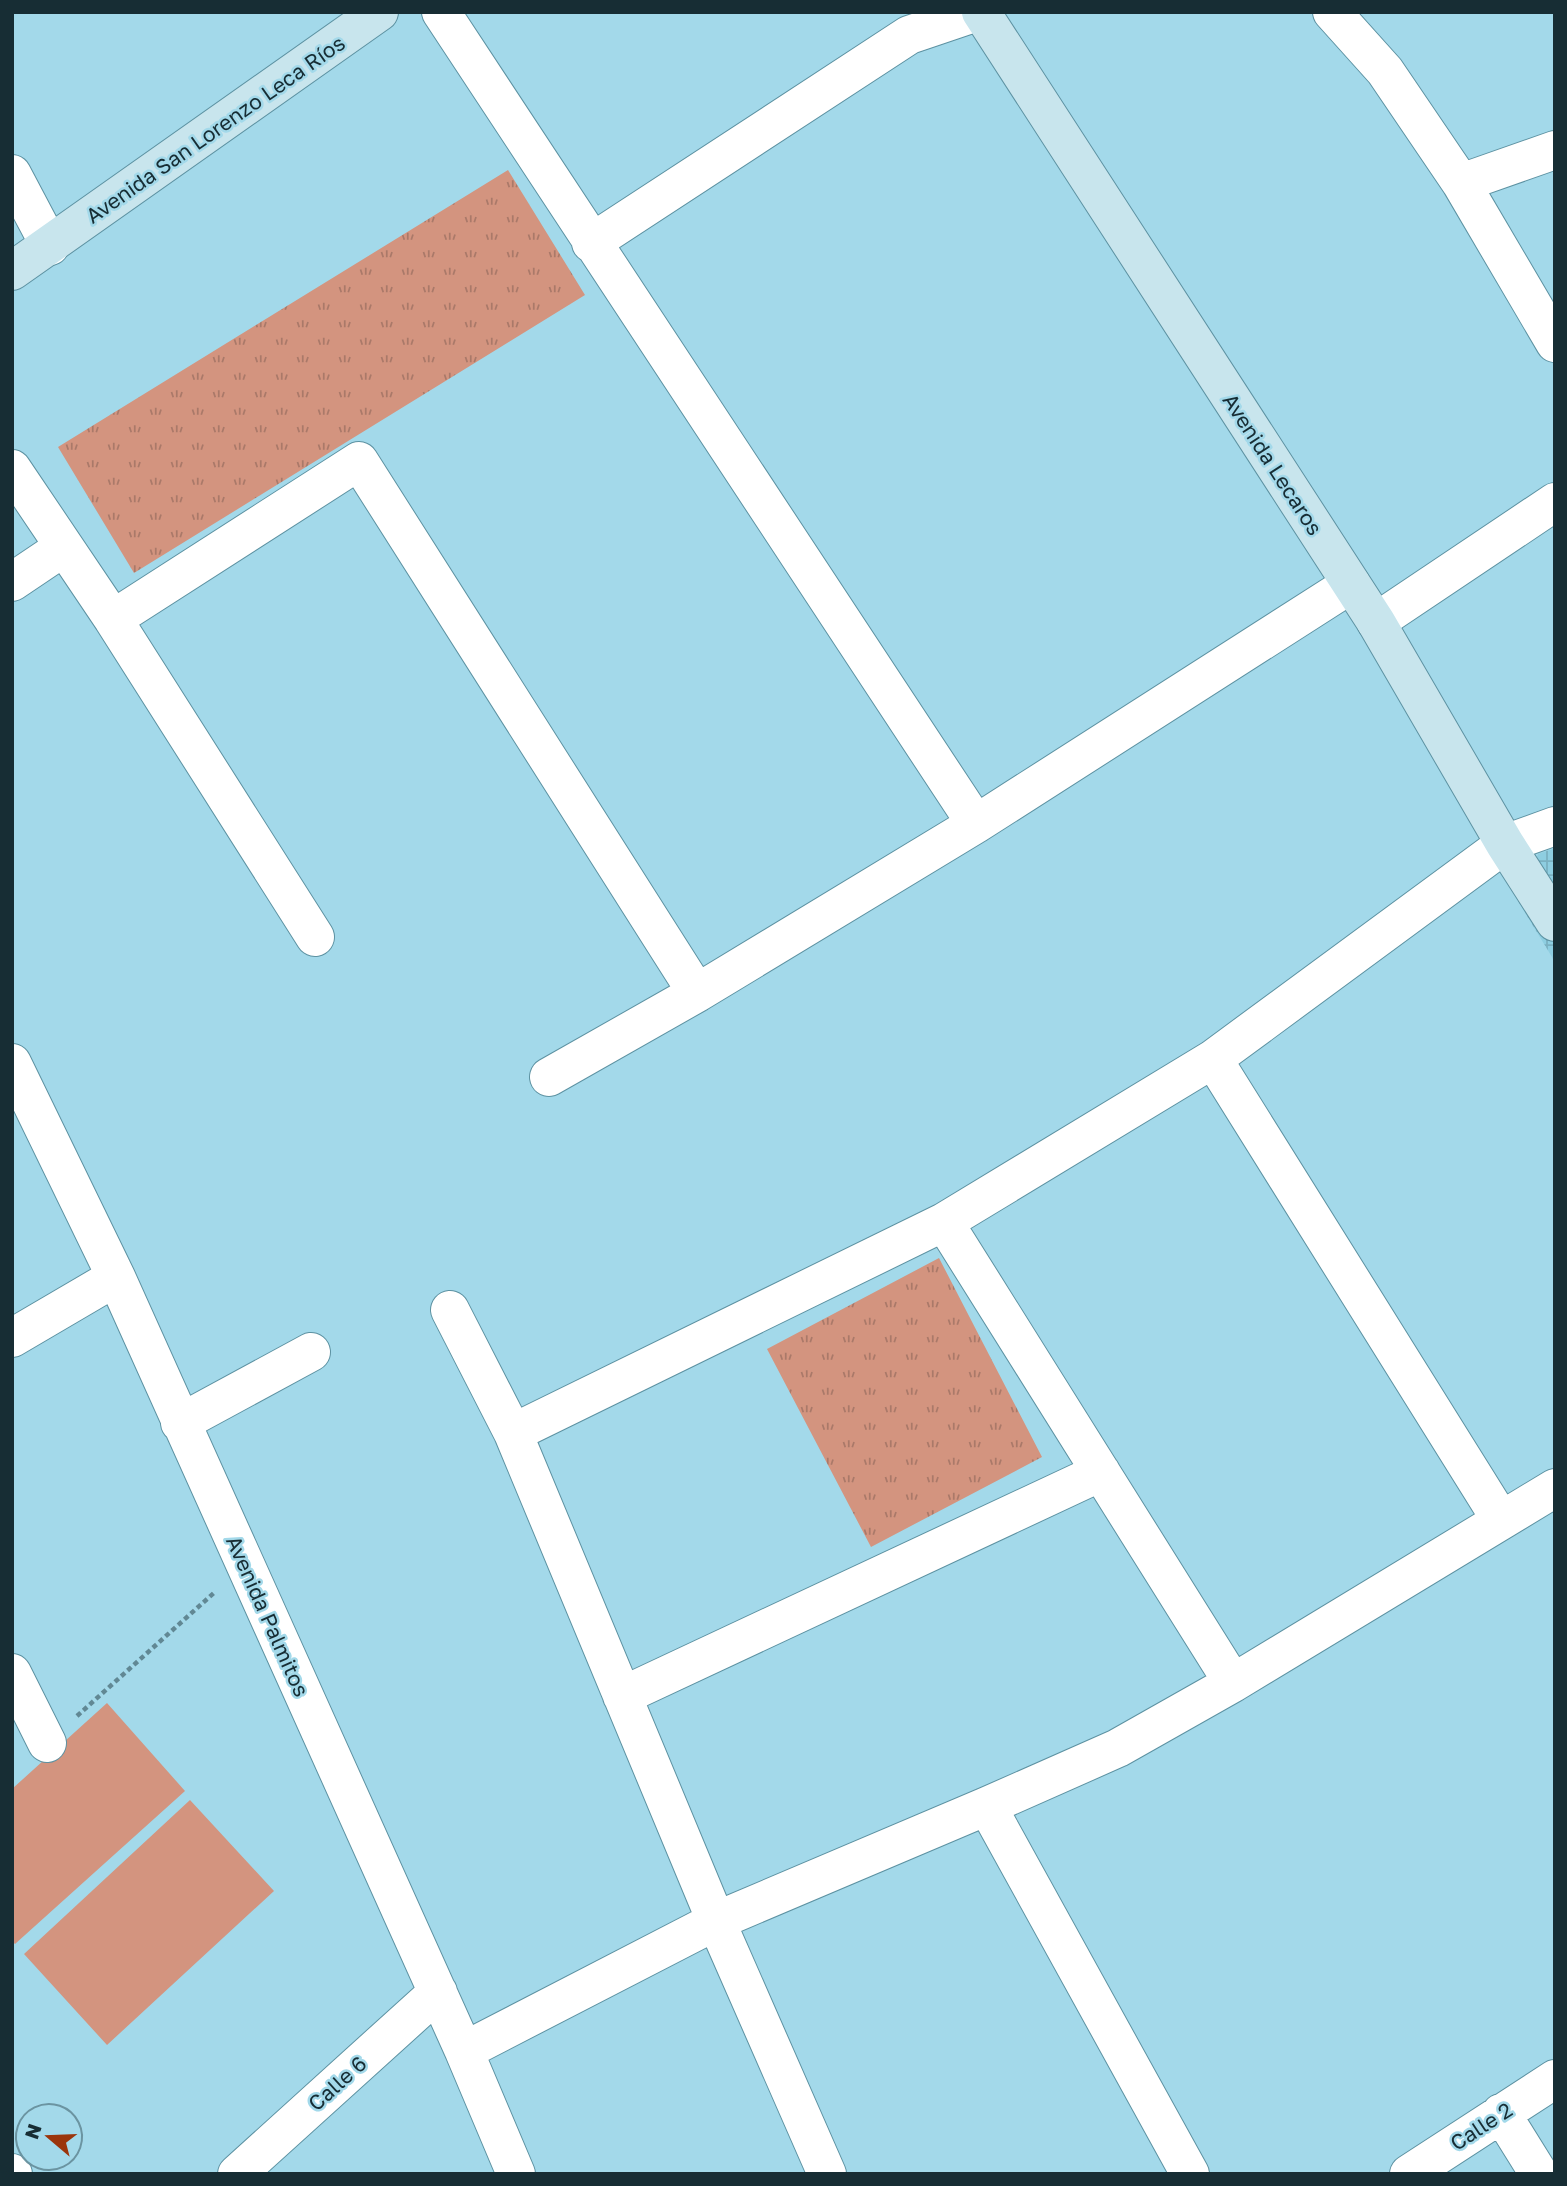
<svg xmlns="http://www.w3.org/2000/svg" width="1567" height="2186" viewBox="0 0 1567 2186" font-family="'Golos Text',sans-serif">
<defs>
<pattern id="industrial-grid" width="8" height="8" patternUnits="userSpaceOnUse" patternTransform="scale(1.75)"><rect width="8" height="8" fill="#8ecee1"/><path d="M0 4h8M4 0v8" fill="none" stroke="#7ab1c2"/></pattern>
<pattern id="grass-tufts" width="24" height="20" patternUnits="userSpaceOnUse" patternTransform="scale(1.75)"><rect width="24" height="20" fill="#d3947f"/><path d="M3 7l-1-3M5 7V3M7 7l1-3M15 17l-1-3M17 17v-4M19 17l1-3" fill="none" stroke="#aa7969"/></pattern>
</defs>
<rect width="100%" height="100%" fill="#a3d9ea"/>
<!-- industrial -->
<path fill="url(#industrial-grid)" d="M1555,848v114l-37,-61 20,-47z"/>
<!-- grass -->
<path fill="url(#grass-tufts)" d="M508,170l77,125 -451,278 -76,-126z
M939,1258l103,199 -171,90 -104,-198z"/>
<!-- garden -->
<path fill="#d3947f" d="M107,1703l78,88 -170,153 -3,-3v-152z
M190,1800l84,91 -167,154 -83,-91z"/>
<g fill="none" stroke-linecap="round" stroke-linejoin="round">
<!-- street casing -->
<g stroke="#5d92a2" stroke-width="40">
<path id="street" d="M441,12l535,812
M1332,12l53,59 76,112 94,160
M12,174l38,72
M1461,183l94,-33
M591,243l318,-208 68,-23
M12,469l101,150 202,318
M12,582l52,-35
M113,619l246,-158 338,532
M1376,622l179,-120
M1213,1059l288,461
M12,1063l104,214 348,774 52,123
M549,1077l148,-84 279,-169 375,-240
M944,1222l289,461
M450,1310l63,123 203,488 111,253
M12,1338l104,-61
M180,1423l131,-71
M513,1433l431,-211 269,-163 292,-215 50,-18
M12,1673l35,70
M622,1696l479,-224
M987,1806l203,368
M464,2051l252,-130 271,-115 131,-58 115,-65 322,-195
M1501,2113l38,61
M12,2173l1,1
M237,2174l201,-182
M1409,2174l146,-95"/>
</g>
<!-- secondary casing -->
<g stroke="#5d92a2" stroke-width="40">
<path id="secondary" d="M981,12l395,610 129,222 50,78
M12,271l367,-259"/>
</g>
<!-- path -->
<path stroke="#618894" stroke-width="4.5" stroke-dasharray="5 3.5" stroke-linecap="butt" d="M77,1716l139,-125"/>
<!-- street -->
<use href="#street" stroke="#fff" stroke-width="38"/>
<!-- secondary -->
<use href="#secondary" stroke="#c8e5ed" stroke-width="38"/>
</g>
<g text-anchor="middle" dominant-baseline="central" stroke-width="5" stroke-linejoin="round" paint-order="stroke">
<!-- street labels -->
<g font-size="21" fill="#172d34" stroke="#a3d9ea">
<text transform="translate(215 129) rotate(-35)">Avenida San Lorenzo Leca Ríos</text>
<text transform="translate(1273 464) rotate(57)">Avenida Lecaros</text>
<text transform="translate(268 1616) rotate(66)">Avenida Palmitos</text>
<text transform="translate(337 2083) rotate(-42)">Calle 6</text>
<text transform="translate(1481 2126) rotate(-33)">Calle 2</text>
</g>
</g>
<!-- border -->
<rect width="1567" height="2186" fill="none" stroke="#172d34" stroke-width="28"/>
<!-- north arrow -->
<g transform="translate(49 2137) rotate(289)"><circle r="33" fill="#a3d9ea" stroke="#6b94a1" stroke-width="2"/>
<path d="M0-5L12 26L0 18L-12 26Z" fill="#9b350c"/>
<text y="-10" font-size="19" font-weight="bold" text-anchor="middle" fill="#172d34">N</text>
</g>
</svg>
